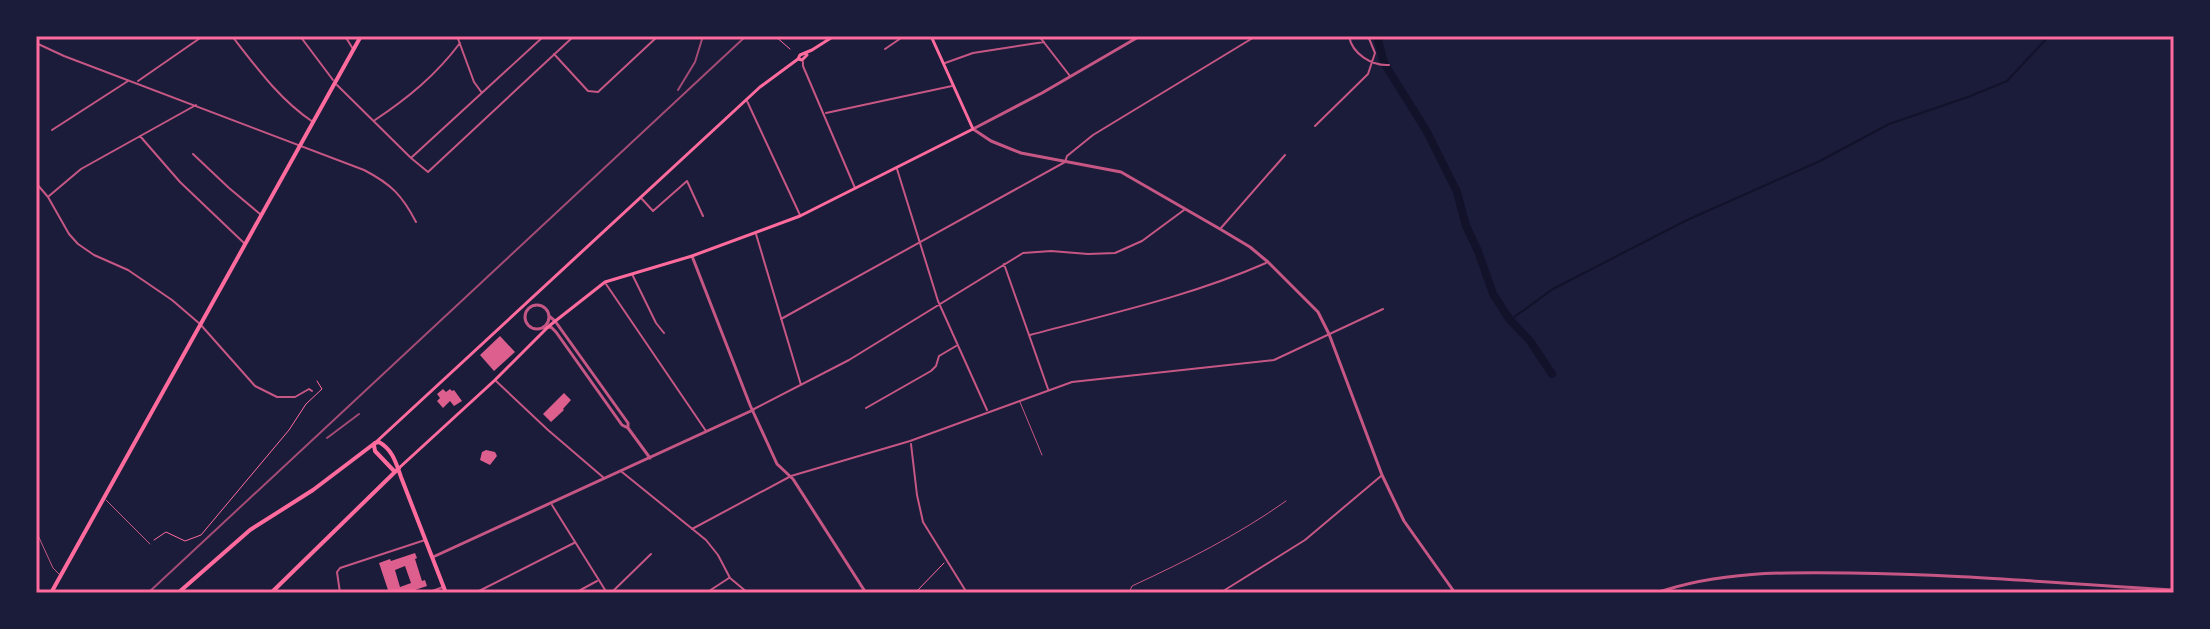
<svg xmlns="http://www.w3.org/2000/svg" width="2210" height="629" viewBox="0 0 2210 629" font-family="'Work Sans',sans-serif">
<rect width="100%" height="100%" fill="#1b1b3a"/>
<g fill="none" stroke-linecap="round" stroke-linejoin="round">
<!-- stream -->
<path stroke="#12122b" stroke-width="2" d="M1510,320l43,-31 132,-68 135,-60 69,-37 79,-27 39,-16 42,-45"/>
<!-- river -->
<path stroke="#12122b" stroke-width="8" d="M1377,36l7,27 42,67 31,62 9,34 12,25 15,43 17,26 20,21 22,33"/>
</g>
<!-- building -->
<path fill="#dd5f8e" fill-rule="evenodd" d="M500,336l15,16 -21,19 -14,-16z
M443,389l3,3 4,-3 2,2 2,-1 8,11 -8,5 -4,-5 -7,7 -6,-7 3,-3 -3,-4z
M564,393l7,7 -8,9 1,1 -13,12 -8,-8z
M486,450l9,2 2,4 -7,9 -10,-5 2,-8z
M415,553l2,5 -2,1 7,22 3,-1 2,6 -21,7h-17l-10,-30 11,-4 1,2zM405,566l6,17 -11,4 -5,-17z"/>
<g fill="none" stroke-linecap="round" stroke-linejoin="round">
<!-- path -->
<path stroke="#ff6b9d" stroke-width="1" d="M775,36l15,13
M154,540l12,-8 19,9 16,-6 88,-105 17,-26 16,-15 -5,-8
M915,593l29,-30"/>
<!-- service -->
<path stroke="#c65784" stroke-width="1" d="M1020,402l22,53
M106,500l44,44
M36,531l17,37 6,6
M1129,593l3,-7c54,-25 106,-51 154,-85"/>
<!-- minor -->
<path stroke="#c65784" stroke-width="2" d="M232,36c24,31 48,64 81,86
M300,36l33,44
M345,36l8,13
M457,36l17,46 8,11
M1039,36l31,40
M1349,36c3,18 23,30 40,29
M36,43l28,13 300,114c27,14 38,25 52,52
M885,49l19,-13
M554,54l34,37 10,1 60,-56
M803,62v4l52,122
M945,63l28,-10 71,-11
M138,81l65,-45
M337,85l74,73 17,14 146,-136
M747,101l53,114
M826,113l126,-27
M375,120c33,-22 61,-45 85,-77
M1315,126l53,-52 7,-21 -7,-17
M52,130l76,-49
M140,136l40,46 64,61
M193,154l36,34 31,26
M412,157l132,-121
M897,169l41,132 49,109
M36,183l12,14 21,37 9,10 16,11 34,15 44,30 28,24 55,62 22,11h18l14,-8 3,2
M49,196l32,-27 115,-64
M642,199l11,12 34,-30 16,35
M1221,228l64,-73
M756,234l45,151
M1004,264l44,125
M632,274l24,49 8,10
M606,284l100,147
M781,319l284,-157 2,-6 26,-21 163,-99
M1030,335c79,-21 161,-39 236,-72
M496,381l52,49 56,48
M866,408l65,-37 5,-5 3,-10 17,-10
M754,409l95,-49 174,-107 28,-2 37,3 27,-1 27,-12 42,-31
M911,444l6,51 6,27 44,71
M622,472l84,68 12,15 12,23 18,15
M552,505l55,88
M692,529l99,-53 119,-35 162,-59 202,-22 109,-51
M340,593l-3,-21 3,-4 85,-28
M427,593l16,-6
M475,593l99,-50
M575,593l22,-12
M611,593l40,-39
M706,593l23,-15
M1220,593l85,-53 76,-64"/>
<!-- tertiary -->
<path stroke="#c65784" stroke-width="3" d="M1140,36l-98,57 -69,36 18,12 30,12 100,19 99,57 30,18 18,15 50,50 11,22 53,141 22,46 51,72
M692,256l58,149 27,59 16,15 73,114
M525 317a12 12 0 1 1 24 0a12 12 0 1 1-24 0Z
M549,316l6,5 73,102v5l22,30
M542,328l9,-1 5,5 66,93 6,3
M433,557l320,-147
M1656,593c63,-22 128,-21 194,-20 108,1 216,11 324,17"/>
<!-- secondary -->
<path stroke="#ff6b9d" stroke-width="3" d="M805,53l2,2 -5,5 -4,-1 2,-4 12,-5 22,-14
M375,443l385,-356 38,-28
M399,468l96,-88 54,-54 56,-44 87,-26 108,-40 173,-87 -42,-93"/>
<!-- primary -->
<path stroke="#ff6b9d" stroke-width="4" d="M375,443l4,-1c14,8 17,21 22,35l45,116
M374,445l1,6 20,21
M51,593l310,-557
M178,593l72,-63 63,-40 62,-47
M271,593l128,-125"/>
<!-- rail -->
<path stroke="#a44b75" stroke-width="2" d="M678,90l17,-28 8,-26
M327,438l32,-24
M148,593l598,-557"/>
</g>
<!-- border -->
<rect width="2210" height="629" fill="none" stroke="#1b1b3a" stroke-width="76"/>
<rect x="38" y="38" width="2134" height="553" fill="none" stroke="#ff6b9d" stroke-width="3"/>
</svg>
